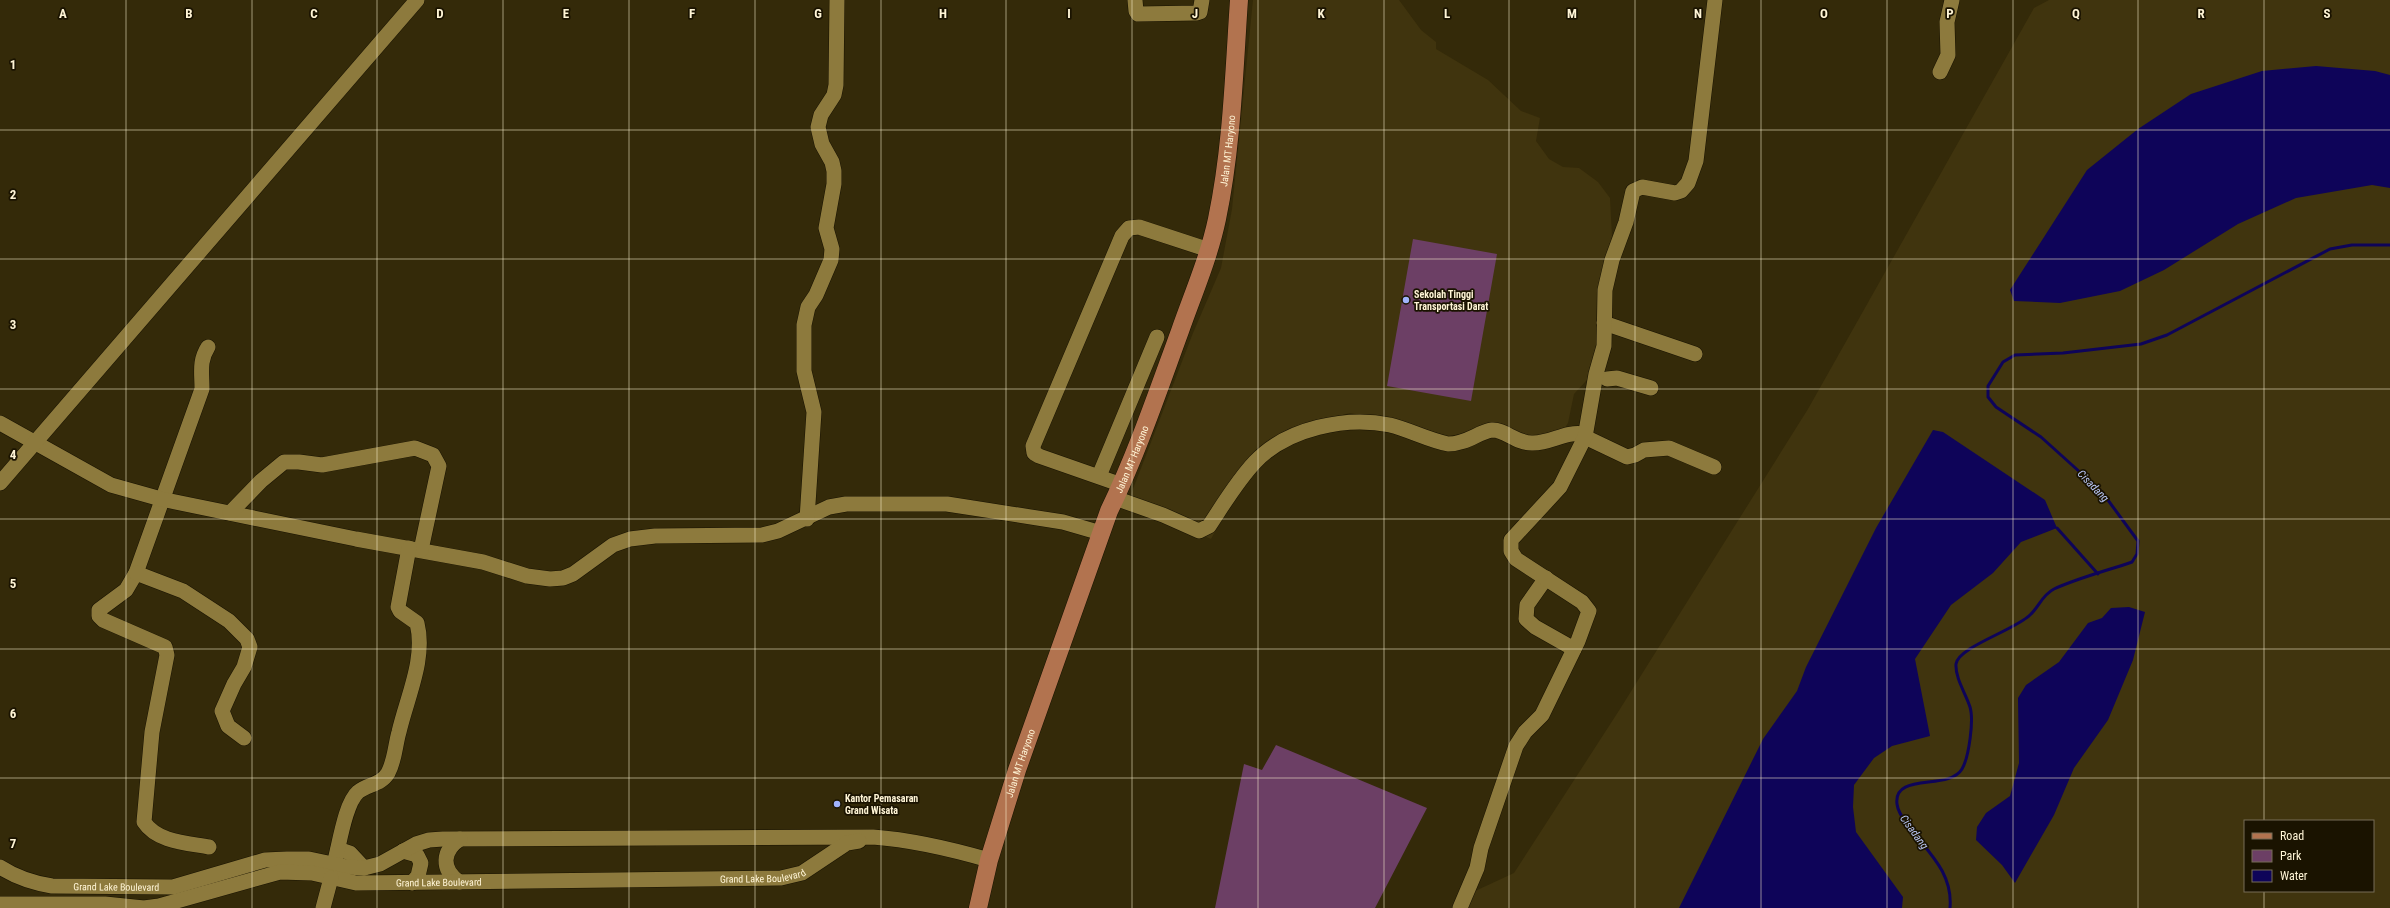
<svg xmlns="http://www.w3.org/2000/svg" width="2390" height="908" viewBox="0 0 2390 908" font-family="'Roboto Condensed',sans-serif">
<rect width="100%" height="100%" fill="#342a09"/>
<!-- built -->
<path fill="#40340e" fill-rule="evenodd" d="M1253,0h146l22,30 15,12v7l52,31 33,31 19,7 -4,23 13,18 14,8 16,1 19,14 12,16 2,38 -14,132 -24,26 -6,29 -7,11 -36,5 -10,-8 -59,7 -57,-16 -49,-9 -40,10 -51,43 -26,33 -22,40 -83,-37 65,-169 28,-65 11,-59z
M2049,0h341v908h-924l7,-16 41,-19 106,-164 188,-300 226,-401zM2245,821h128v70h-128z"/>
<!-- green -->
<path fill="#6c3f65" d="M1413,239l84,15 -26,147 -84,-15z
M1276,745l151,63 -52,100h-160l29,-144 18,6z"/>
<!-- water -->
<path fill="#0e0459" d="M2316,66l59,5 15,4v113l-18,-3 -76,13 -58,26 -74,46 -44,21 -60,12 -46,-2 -4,-11 77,-120 51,-41 53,-35 71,-23z
M1933,430l10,2 102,68 12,28 -36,14 -28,31 -42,32 -36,54 15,77 -38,10 -18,12 -20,27 -1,22 3,25 47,65 -1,11h-223l84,-169 34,-48 9,-24 70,-139z
M2129,607l16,5 -12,48 -25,60 -34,48 -20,47 -39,68 -13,-18 -26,-25 1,-13 9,-14 24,-17 9,-33 -1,-65 8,-13 33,-23 29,-39 14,-5 9,-10z"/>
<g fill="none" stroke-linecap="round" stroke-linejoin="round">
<!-- stream -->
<path stroke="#0e0459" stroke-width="3" d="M2057,528l41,46
M1950,908c3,-35 -21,-55 -41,-81 -5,-7 -11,-14 -12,-23 -4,-32 52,-13 65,-35 7,-12 12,-49 8,-62 -4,-13 -15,-29 -14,-43 2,-17 59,-34 74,-49 9,-8 12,-20 24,-26 24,-11 52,-18 78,-27l5,-8 1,-13 -36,-49 -61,-55 -45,-30 -8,-10v-11l15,-24 12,-7 48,-2 78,-9 26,-9 163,-86 22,-4h38"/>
<!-- minor casing -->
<g stroke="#191302" stroke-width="16">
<g id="minor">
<path d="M1135,0l1,11 2,3 59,-1 3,-1 2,-12"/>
<path d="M1940,72l8,-17 -1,-33 5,-22"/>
<path d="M1604,323l91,31"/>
<path d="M208,347c-9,14 -6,25 -6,42l-66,184 -10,17 -27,20v6l4,4 62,27 2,8 -15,77 -8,90c13,20 43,21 65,25"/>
<path d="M1607,379l10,-1 34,10"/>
<path d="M0,423l111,62 50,14 195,40 127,23 44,14 23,3 13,-1 10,-4 40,-29 17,-6 25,-3 107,-1 16,-4 51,-24 17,-3h101l116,18 38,11"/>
<path d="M1585,437l42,20 8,-2 9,-5 25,-2 45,19"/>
<path d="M1099,476l58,-139"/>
<path d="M0,483l417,-483"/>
<path d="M1122,485l-83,-29 -5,-3 -1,-7 89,-210 7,-8 10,-1 70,23"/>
<path d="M1115,498l48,17 36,16 10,-5c14,-21 28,-45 46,-64 32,-34 91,-46 135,-37 20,5 38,15 58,19 19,0 30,-12 44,-14 12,-1 25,14 41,13 19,0 32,-12 51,-9"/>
<path d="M230,513l31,-32 23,-19h15l23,3 93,-17 18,7 6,11 -18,84"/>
<path d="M807,519l7,-107 -10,-41v-46l4,-18 8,-12 15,-35 1,-11 -6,-21 8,-44v-13l-2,-9 -10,-18 -4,-17 3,-12 13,-20 2,-10 1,-85"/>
<path d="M136,573l47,18 46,30 18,18 3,8 -6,20 -10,17 -12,27 6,15 16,12"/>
<path d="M1546,578l-19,27 -1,14 9,8 39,22"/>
<path d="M338,849l12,4 14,15"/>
<path d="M403,851l14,4 4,8 -3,13 -6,7"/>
<path d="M334,864c5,-17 11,-61 24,-72 9,-8 23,-7 30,-19 7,-13 7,-27 11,-41 8,-35 27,-73 18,-109l-17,-12 -2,-4 11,-59"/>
<path id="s1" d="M0,867c17,11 33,16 52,19l121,1 92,-27 22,-1h22l38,8 17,1 16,-4 36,-20 13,-4 14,-1 430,-2c40,3 78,12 116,23"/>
<path d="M459,882c-18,-13 -17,-31 1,-43"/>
<path id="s2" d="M0,904h105l39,4 15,-2 121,-34 32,1 44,10 425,-5 21,-5 45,-30 12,-2"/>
<path d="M323,908l8,-30"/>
<path d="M1460,908l17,-40 4,-20 35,-102 9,-14 17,-17 36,-74 11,-30 -7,-9 -66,-43 -5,-8v-11l49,-53 25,-50 11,-63 8,-28 1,-56 7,-30 14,-38 7,-31 9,-4 33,6 6,-2 7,-8 8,-22 19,-161"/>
</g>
</g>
<!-- major casing -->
<g stroke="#191302" stroke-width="19">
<g id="major">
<path id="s3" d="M978,908l11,-48 28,-90 92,-259c28,-58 49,-120 71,-180 13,-37 29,-74 37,-112 15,-72 17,-146 22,-219"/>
</g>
</g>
<!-- minor -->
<use href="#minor" stroke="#8d7a3d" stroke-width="15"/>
<!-- major -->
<use href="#major" stroke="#b2734f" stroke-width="18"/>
</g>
<!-- grid -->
<path fill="none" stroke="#fff5d6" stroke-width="1" stroke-opacity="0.55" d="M126,0v908M252,0v908M377,0v908M503,0v908M629,0v908M755,0v908M881,0v908M1006,0v908M1132,0v908M1258,0v908M1384,0v908M1509,0v908M1635,0v908M1761,0v908M1887,0v908M2013,0v908M2138,0v908M2264,0v821M0,130h2390M0,259h2390M0,389h2390M0,519h2390M0,649h2390M0,778h2390M2264,891v17"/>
<!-- markers -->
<g fill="#a0b3fd" stroke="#1a1300" stroke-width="1.5">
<circle cx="1406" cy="300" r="4"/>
<circle cx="837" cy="804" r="4"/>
</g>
<g text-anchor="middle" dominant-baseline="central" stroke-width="3.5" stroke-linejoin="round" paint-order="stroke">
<!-- street labels -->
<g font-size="10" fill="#fff5d6" stroke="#1a1300">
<text stroke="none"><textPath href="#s3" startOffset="799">Jalan MT Haryono</textPath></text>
<text stroke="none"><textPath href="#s3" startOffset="475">Jalan MT Haryono</textPath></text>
<text stroke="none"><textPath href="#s3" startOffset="151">Jalan MT Haryono</textPath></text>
<text stroke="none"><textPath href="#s2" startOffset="769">Grand Lake Boulevard</textPath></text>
<text stroke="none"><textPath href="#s2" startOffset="445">Grand Lake Boulevard</textPath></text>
<text stroke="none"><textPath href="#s1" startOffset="120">Grand Lake Boulevard</textPath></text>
</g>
<!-- poi labels -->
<g font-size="10" font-weight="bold" fill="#fff5d6" stroke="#1a1300" text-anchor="start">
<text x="1414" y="294">Sekolah Tinggi<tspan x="1414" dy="12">Transportasi Darat</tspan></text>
<text x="845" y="798">Kantor Pemasaran<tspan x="845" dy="12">Grand Wisata</tspan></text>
</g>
<!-- water labels -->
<g font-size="11" font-style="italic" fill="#b9c6f4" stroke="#1a1300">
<text transform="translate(2093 486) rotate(46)">Cisadang</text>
<text transform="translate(1914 832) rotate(54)">Cisadang</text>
</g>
</g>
<g font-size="13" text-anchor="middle" font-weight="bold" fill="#fff5d6" stroke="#1a1300" stroke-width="3.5" stroke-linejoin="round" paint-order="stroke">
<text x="63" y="18">A</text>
<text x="189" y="18">B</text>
<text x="314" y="18">C</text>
<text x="440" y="18">D</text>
<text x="566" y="18">E</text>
<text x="692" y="18">F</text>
<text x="818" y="18">G</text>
<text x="943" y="18">H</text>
<text x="1069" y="18">I</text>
<text x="1195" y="18">J</text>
<text x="1321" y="18">K</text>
<text x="1447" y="18">L</text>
<text x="1572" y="18">M</text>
<text x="1698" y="18">N</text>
<text x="1824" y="18">O</text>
<text x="1950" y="18">P</text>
<text x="2076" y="18">Q</text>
<text x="2201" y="18">R</text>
<text x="2327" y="18">S</text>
<text x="13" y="69">1</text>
<text x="13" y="199">2</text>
<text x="13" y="329">3</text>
<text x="13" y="459">4</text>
<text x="13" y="588">5</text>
<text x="13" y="718">6</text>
<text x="13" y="848">7</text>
</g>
<!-- legend -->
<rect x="2244" y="820" width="130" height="72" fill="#1a1300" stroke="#766d56"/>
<rect x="2252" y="833" width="20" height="6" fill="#b2734f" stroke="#766d56"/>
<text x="2280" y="840" font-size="12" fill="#fff5d6">Road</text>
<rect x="2252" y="850" width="20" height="12" fill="#6c3f65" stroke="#766d56"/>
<text x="2280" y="860" font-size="12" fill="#fff5d6">Park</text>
<rect x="2252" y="870" width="20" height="12" fill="#0e0459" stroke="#766d56"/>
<text x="2280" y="880" font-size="12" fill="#fff5d6">Water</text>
</svg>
